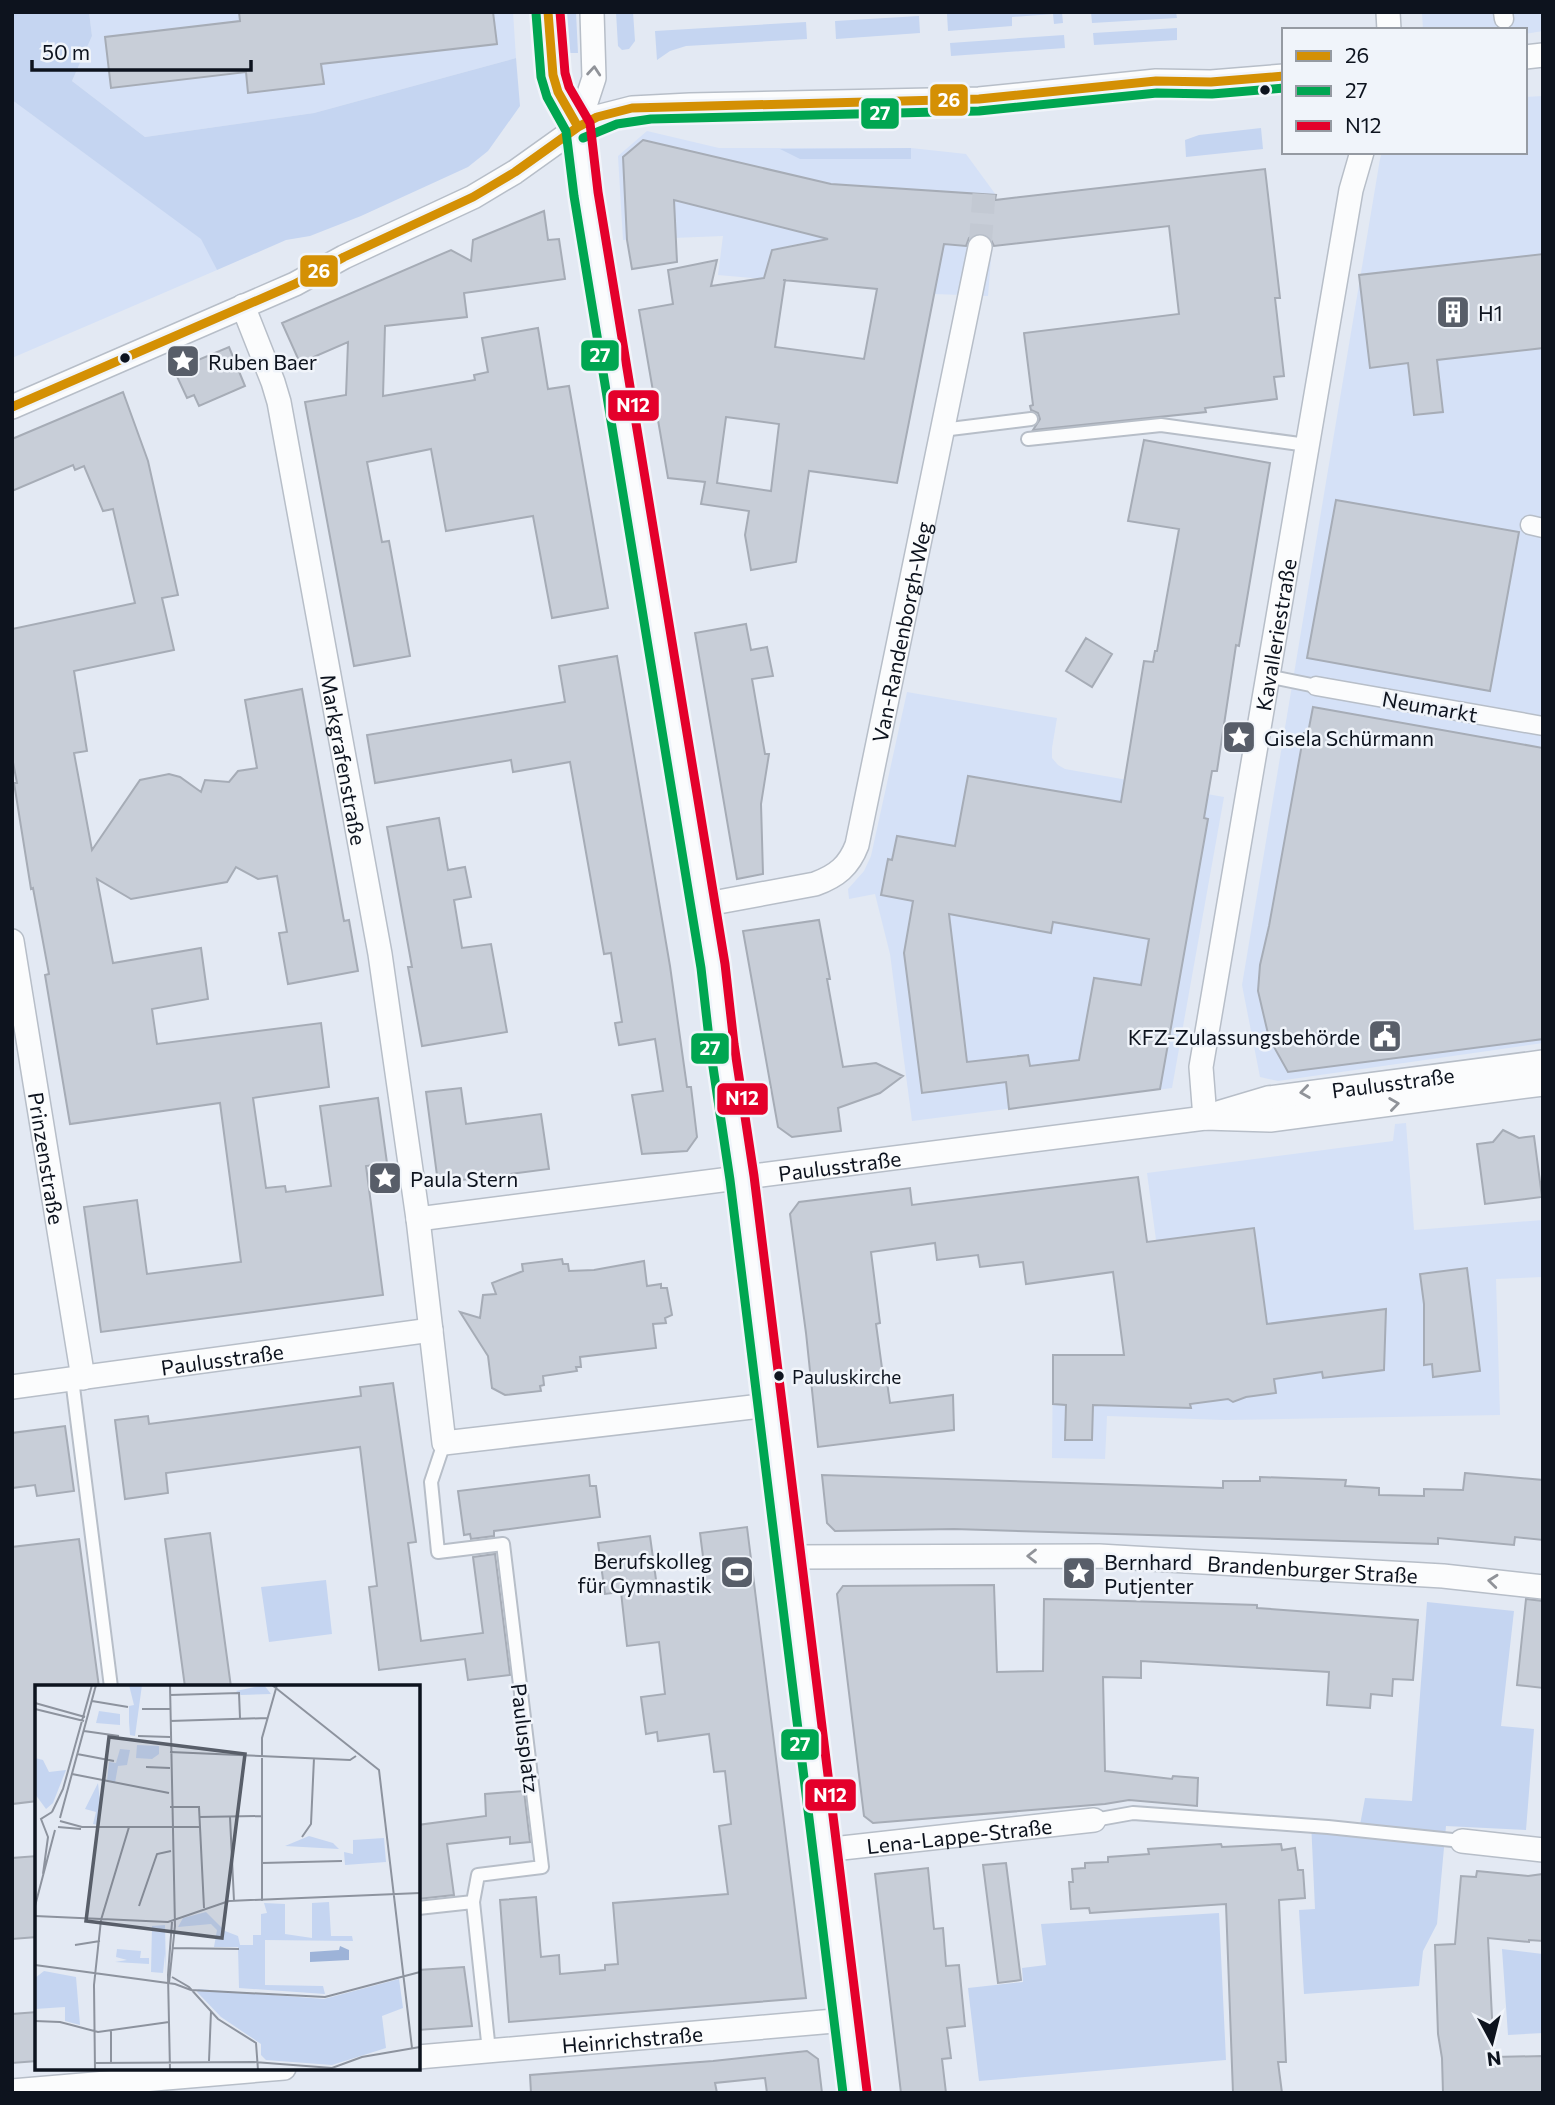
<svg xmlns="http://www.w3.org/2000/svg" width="1555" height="2105" viewBox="0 0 1555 2105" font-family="Commissioner,sans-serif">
<rect width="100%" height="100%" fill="#e3e9f3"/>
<!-- built -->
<path fill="#d5e1f7" d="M89,12h424l3,46 -202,55 -169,24 -73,-56 20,-45z
M1422,12h121v19l-18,3v-4h-102z
M1543,96v947l-265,38 -18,-4 -18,-92 138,-826 2,-7h143v-55z
M12,100l190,139 15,31 -205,88z
M647,131l72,17h192l55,6 30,41 -8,101 -54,-2 -216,-19 5,-39 -100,4 -5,-84z
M907,692l150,26 -5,30v10l6,7 7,4 159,28 -52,291 -260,33 -22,-167 -15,-60 -26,5 -1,-10 16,-18 7,-15z
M1406,1123l8,107 129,-10v57l-47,2 4,136 -275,5 -118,-4 -2,43 -53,-1 1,-103h71l40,-56 -17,-126 246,-32 2,-17z"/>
<!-- green -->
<path fill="#c5d5f1" d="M12,12h77l3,24 -20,45 73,56 169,-24 202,-55 4,48 -32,45 -20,16 -107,49 -51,20 -24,4 -69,30 -16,-31 -189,-139z
M564,12h12l2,41h-12z
M616,12h17l2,29 -6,8 -7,1 -4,-4z
M969,12h93l1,11 -9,1 -1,-10 -41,3v9l-64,5 -1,-17z
M1091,12h85l1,6 -85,5z
M919,16l1,17 -84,6 -1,-18z
M806,22l1,17 -121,7 -16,5 -13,9 -2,-29z
M1177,28v12l-83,5 -1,-12z
M1064,35l1,13 -114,8 -1,-13z
M1261,128l2,21 -77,8 -1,-17 14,-5z
M911,148v11h-111l-20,-10z
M326,1580l6,54 -63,8 -8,-55z
M1427,1602l87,9 -13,115 33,3 -8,101 -80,-4 -9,98 -14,27 -4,35 -115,8 -5,-84 16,-1 -4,-88 49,4 5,-27 47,3z
M1219,1913l7,147 -247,21 -11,-93 55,-6 -1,-14 24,-3 -5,-41z
M1502,1949l41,5v79l-35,2z"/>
<!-- building -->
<path fill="#c8ced8" stroke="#a6acb6" stroke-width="2" fill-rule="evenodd" d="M239,12h254l4,32 -176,20 3,20 -76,9 -2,-21 -135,16 -6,-51 135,-16z
M643,140l188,44 165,11 -1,5 270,-31 15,129h-5l9,78 -10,1 3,22 -72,9 1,4 -173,18 7,-11 -2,-6 -7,-3 -1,-4 3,-1 -9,-72 155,-19 -10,-88 -175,20 -5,-10 -13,-2 -7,4 -3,8 -22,-2 -47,239 -88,-12 -13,91 -45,8 -6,-35 4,-24 -48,-7 4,-22 -37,-4 -29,-168 34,-6 -5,-34 49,-10 -6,26 53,-8 8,-28 56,-11 -154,-39 3,62 -45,7 -5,-29 -4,-83zM783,280l94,9 -13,70 -89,-12 10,-67zM726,417l53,7 -8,67 -54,-8z
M544,211l4,29 11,-1 6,40 -101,14 3,24 -82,9 -2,70 92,-16 -1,-5 14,-3 -6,-34 56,-10 10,61 21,-3 39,222 -56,10 -19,-102 -87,15 -15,-82 -64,13 15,80 7,-1 21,115 -56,10 -49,-264 41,-7 2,-53 -48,21 -18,-40 169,-73 20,11 2,-21z
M1543,254v94l-106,12 6,52 -29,3 -6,-52 -38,5 -11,-93z
M229,347l16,39 -46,20 -5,-11 -7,3 -13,-28z
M123,392l25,69 30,134 -16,3 12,52 -100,21 13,80 -13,2 18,97 48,-70 29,-6 11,3 21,15 4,-12 24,2 9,-11 19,-3 -12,-68 57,-11 42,232 5,-1 9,51 -70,13 -9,-51 8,-1 -10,-56 -19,3 -22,-12 -9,15 -96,17 -34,-20 16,84 88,-15 7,51 -56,10 5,35 164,-21 8,64 -76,11 13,90 19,-2 1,6 45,-6 -11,-80 58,-8 9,65 -21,3 17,129 -282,37 -17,-125 53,-7 10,74 94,-12 -21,-159 -150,21 -25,-149 4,-1 -16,-86 -2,1 -17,-106h3l-5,-26v-128l123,-26 -22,-94 -10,2 -19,-45 -9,4 -2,-5 -61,26v-52z
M1144,440l126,23 -31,183 -3,-1 -19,126h-5l-8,47 4,1 -48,270 -151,20 -3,-27 -84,11 -18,-140 9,-52 -32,-6 7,-36 4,1 5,-24 58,10 13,-70 153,26 23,-141 9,1 2,-11h2l22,-122 -51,-8zM949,914l102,19 2,-11 96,17 -8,46 -47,-7 -15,82 -49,6 -2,-11 -61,7z
M1336,500l183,32 -29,159 -183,-33z
M746,624l5,26 16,-3 6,29 -21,3 13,75h4l-8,50 2,70 -26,5 -42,-246z
M1086,638l26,16 -20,33 -26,-16z
M617,656l53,310 17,121h4l6,50 -10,14 -45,3 -10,-59 31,-4 -8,-52 -36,6 -4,-22 7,-1 -11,-69 -7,1 -34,-192 -57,10 -2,-12 -136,23 -8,-48 198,-33 -6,-36z
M1313,707l230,41v291l-255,33 -19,-34 -11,-47 2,-26 9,-39 35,-193h4z
M439,818l9,52 17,-3 6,30 -17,3 8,48 29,-4 16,88 -85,14 -14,-79h4l-25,-140z
M819,920l11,59h-3l16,88 33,-4 27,13 -23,17 -42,15 3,23 -49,6 -14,-10 -35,-196z
M461,1088l5,36 75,-10 8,55 -111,14 -12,-91z
M1503,1130l16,8 15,-2 8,61 -57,7 -8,-60 16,-2z
M1138,1177l9,65 107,-14 13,96 119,-15 -2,61 -61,8 -1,-6 -48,7 2,14 -30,4 -13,5 -5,-3 -38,5 1,4 -98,-3 -1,35h-27l1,-35 -13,-1v-49h71l-11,-83 -87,12 -3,-22 -43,5 -2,-12 -41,5 -2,-17 -64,9 9,71 -4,1 8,59 3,-1 3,21 63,-8 1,35 -136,17 -12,-114 -16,-119 9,-12 111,-14 2,17z
M562,1259l1,5h5l1,7 25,-1 50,-9 3,25 14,-2v4h6l5,27 -7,3 1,5 -13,1 3,24 -76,9 1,10h-5l1,4 -34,5 1,9 -4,1 1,5 -36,4 -13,-7 -4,-32 -28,-44 20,6 3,-23 13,-1 -4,-11 31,-12 -1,-7z
M1467,1268l13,103 -47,6 -1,-13 -8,1v-61l-4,-30z
M393,1383l23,159 -8,1 13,98 62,-8 -10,-76 22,-3 15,121 -42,5 -3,-21 -86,11 -10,-83 8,-1 -17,-139 -194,26 2,20 -43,6 -10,-79 33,-4 1,8 54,-7 158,-21 -1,-9z
M65,1426l9,65 -37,5 -2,-11 -23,3v-55z
M1465,1473l78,7v60l-28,-3 -1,8 -76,-7v6l-484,-15 -119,2 -8,-8 -5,-48 401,13v-7h37v-4l86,3 -1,6 34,2v7l45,1v-7l39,1z
M589,1475l1,11h6l4,31 -106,14v5l-23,3 -1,-5 -6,1 -6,-44z
M747,1527l59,471 -297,24 -9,-122 36,-3 5,60 18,-2 1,19 45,-4v-5l13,-1 -5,-61 115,-9 -9,-68 12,-2 -6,-53 -11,1 -5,-38 -51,7 -1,-9 -11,2 -5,-37 24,-3 -6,-52 -32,4 -6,-54 -16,2 -7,-51 52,-7 7,51 49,-7 -6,-47z
M210,1533l21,154h-46l-20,-148z
M79,1539l20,148h-62v114l-25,3v-257z
M994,1585l3,87 46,-1 1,-72 49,1 164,5v3l161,12 -5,60 -20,-1 -1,17 -21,-2 -1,14 -43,-3 2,-33 -188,-11v17l-38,-1 2,94 67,8 1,-3 25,2 -1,28 -68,-6 -24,4 -232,19 -9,-7 -27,-222 6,-8z
M1526,1599l17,2v87l-26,-3z
M524,1791l6,51 -20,2v-7l-63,7 7,51 -36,4v-74l68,-9 -1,-22z
M1221,1844l1,3 59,-3 1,6 13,-2 3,22h5l2,28 -26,2 7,162h-8l4,31h-49l-7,-189 -136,9 -1,-5 -18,1 -2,-27h4l-1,-13 13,-1v-5l23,-1v-5l41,-3 -1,-5z
M37,1856v81l-25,2v-81z
M1006,1863l15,117 -23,3 -15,-118z
M928,1868l6,61 9,-1 3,38 13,-1 6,61 -18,2 4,30 -9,1 4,34h-45l-26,-219z
M1477,1871l51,5 15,-2v67l-14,-1v2l-41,-4 6,119 49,-1v37h-100l-1,-35 -4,-24 -3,-89 20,-1 6,-68 15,1z
M464,1967l8,59 -54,4v-60z
M37,2012v49l-25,2v-49z
M807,2051l11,8 4,34h-55l-2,-15 -50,5 2,10h-186l-1,-18 183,-14z"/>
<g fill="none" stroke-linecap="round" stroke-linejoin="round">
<!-- minor-tunnel -->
<path stroke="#c3c9d3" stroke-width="23" stroke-dasharray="23 11" stroke-linecap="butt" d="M980,247l4,-53"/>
<!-- service casing -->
<g stroke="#b7bec8" stroke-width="16">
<path id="service" d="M942,430l89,-11
M1028,439l133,-14 146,20
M1267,676l49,10
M72,1379l39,308
M444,1443l-13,39 7,70 65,-8 39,323 -64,8 -5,27 16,149
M1094,1820l39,-7 195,14 134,14
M418,1908l55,-6"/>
</g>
<!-- pedestrian casing -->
<g stroke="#b7bec8" stroke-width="21">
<path id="pedestrian" d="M1503,12l1,7
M1530,525l13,3
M1316,686l227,40"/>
</g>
<!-- minor casing -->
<g stroke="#b7bec8" stroke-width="26">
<g id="minor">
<path d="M548,12l5,63 5,17 20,35"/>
<path d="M592,12l2,66 -16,49 5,47 130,792c5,71 19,141 29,212l113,915"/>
<path d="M1388,12l1,18"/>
<path d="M1525,57l18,-2"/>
<path id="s1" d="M243,306l30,76 6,20 101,552 38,265 26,224 326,-38"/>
<path d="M12,407l283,-123 49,-27 129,-60 42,-25 63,-45 19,-10 35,-9 58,-3 289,-6 177,-18 55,1 73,-6"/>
<path id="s2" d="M702,905l113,-21c22,-8 34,-18 42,-39l123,-598"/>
<path id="s3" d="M12,941l71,437"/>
<path id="s4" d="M1221,1112l47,-14 275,-36"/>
<path id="s5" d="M1205,1118l-4,-51 150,-877 11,-38"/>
<path id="s6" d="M418,1219l787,-101 65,2 273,-36"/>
<path id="s7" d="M12,1387l419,-57"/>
<path id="s8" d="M790,1557l309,-1 344,20 100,11"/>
<path d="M1462,1841l81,9"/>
<path id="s9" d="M824,1850l270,-30"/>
<path id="s10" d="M418,2057l428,-37"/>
<path d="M12,2091l272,-23"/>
</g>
</g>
<!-- service -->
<use href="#service" stroke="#fbfcfd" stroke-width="12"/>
<!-- pedestrian -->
<use href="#pedestrian" stroke="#fbfcfd" stroke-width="18"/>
<!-- minor -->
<use href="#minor" stroke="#fbfcfd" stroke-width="23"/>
<!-- bus-1 casing -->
<g stroke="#f0f4fa" stroke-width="14">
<path id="bus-1" d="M548,12l5,63 5,17 20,35
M12,407l283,-123 49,-27 129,-60 42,-25 63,-45 19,-10 35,-9 347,-9 177,-18 55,1 73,-6"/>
</g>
<!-- bus-2 casing -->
<g stroke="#f0f4fa" stroke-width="14">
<path id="bus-2" d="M536,13l5,64 6,20 19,34 8,65 127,772 9,79 20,133 113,913
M583,138l34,-14 34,-5 328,-8 178,-18 55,1 72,-6"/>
</g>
<!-- bus-3 casing -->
<g stroke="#f0f4fa" stroke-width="14">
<path id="bus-3" d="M560,12l5,61 4,14 21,36 8,69 127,772 9,80 20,132 113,915"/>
</g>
<!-- bus-1 -->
<use href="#bus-1" stroke="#d49004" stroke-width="9"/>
<!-- bus-2 -->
<use href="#bus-2" stroke="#00a651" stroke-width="9"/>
<!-- bus-3 -->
<use href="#bus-3" stroke="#e4002b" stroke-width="9"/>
</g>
<!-- one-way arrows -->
<defs><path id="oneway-chevron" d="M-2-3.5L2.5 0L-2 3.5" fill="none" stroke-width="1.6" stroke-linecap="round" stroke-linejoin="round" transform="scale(1.75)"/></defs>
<g stroke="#909399">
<use href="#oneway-chevron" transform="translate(594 71) rotate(-85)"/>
<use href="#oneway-chevron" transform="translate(1305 1092) rotate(172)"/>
<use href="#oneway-chevron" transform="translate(1394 1104) rotate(-8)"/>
<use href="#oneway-chevron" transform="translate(1032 1556) rotate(180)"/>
<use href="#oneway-chevron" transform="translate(1493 1581) rotate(-174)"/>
</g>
<!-- icons -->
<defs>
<g id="building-square" transform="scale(1.75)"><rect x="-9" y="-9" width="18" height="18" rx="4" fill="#585e69" stroke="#f0f4fa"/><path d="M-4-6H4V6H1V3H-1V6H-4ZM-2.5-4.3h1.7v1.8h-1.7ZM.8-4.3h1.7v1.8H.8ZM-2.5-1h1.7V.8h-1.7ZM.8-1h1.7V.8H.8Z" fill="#fff"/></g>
<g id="sight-square" transform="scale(1.75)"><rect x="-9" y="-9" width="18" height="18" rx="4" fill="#585e69" stroke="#f0f4fa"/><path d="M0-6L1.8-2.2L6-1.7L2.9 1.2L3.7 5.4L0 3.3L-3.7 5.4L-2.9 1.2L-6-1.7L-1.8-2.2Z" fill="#fff"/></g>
<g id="civic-square" transform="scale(1.75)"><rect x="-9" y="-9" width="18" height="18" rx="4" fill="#585e69" stroke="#f0f4fa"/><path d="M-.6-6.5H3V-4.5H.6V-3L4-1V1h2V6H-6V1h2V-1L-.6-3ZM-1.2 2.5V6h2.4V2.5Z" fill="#fff"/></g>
<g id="stadium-square" transform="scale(1.75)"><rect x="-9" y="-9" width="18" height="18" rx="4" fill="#585e69" stroke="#f0f4fa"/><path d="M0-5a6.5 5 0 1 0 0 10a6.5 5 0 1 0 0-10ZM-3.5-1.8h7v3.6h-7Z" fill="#fff"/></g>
</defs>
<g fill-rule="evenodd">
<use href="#building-square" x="1453" y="312"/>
<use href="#sight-square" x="183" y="361"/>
<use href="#sight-square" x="1239" y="737"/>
<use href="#civic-square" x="1385" y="1036"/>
<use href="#sight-square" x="385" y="1178"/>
<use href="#stadium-square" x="737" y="1572"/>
<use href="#sight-square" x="1079" y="1573"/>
</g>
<!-- markers -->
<g fill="#0d131e" stroke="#f0f4fa" stroke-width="2.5">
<circle cx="1265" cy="90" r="6"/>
<circle cx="125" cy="358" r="6"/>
<circle cx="779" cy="1376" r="6"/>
</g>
<g text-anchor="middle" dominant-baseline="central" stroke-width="5" stroke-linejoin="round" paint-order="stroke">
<!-- bus labels -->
<g font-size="19" fill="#0d131e" stroke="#f0f4fa" text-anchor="start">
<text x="792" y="1376">Pauluskirche</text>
</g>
<!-- poi labels -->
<g font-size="21" fill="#0d131e" stroke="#f0f4fa" text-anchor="start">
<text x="1478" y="312">H1</text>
<text x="208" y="361">Ruben Baer</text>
<text x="1264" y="737">Gisela Schürmann</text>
<text x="1360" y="1036" text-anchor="end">KFZ-Zulassungsbehörde</text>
<text x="410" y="1178">Paula Stern</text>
<text x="712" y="1560" text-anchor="end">Berufskolleg<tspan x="712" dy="24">für Gymnastik</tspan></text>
<text x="1104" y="1561">Bernhard<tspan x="1104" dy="24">Putjenter</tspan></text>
</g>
<!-- street labels -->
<g font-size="21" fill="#0d131e" stroke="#f0f4fa">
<text stroke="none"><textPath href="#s2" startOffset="392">Van-Randenborgh-Weg</textPath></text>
<text stroke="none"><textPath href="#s5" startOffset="490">Kavalleriestraße</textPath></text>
<text transform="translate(1430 706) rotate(10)">Neumarkt</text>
<text stroke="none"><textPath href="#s1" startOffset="466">Markgrafenstraße</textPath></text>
<text stroke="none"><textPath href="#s4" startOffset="175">Paulusstraße</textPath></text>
<text stroke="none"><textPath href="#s3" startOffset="220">Prinzenstraße</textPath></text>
<text stroke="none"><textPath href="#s6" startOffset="425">Paulusstraße</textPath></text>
<text stroke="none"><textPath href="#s7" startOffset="212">Paulusstraße</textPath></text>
<text stroke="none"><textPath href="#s8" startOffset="523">Brandenburger Straße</textPath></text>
<text transform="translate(526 1738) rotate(83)">Paulusplatz</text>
<text stroke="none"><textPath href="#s9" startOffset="136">Lena-Lappe-Straße</textPath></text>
<text stroke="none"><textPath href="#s10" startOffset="215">Heinrichstraße</textPath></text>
</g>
</g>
<!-- overview -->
<g transform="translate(35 1685)">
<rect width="385" height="385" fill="#e3e9f3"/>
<path d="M94,0h13l-7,51 -5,-1 -1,-13v-16l5,-1zM229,0l7,9 -30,1 -5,-4zM64,26l21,3v11l-24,-2zM102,60l22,1v8l-7,5 -16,-1zM85,64l10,1 -3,15 -9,1 -3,17 -8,-2 2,-19 7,1zM0,73l8,2 6,12 17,-2 -13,33 -7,6 -11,-15zM63,98l3,27 -3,15 -5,-1 3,-12 -11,-3zM274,151l24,7 6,6 -54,-3zM349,153l2,24 -41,3 -1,-13 9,2v-14zM294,217l2,34h21l1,5 -88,-1v45l58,1 2,8 -86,-6 -1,-41h-24l3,-17 -6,-6 -33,3 5,-9 23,-6 19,19 13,5 2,9h13v-10h8v-21l6,-1 -3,-10 21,1v30l27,4v-35zM130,240l1,49 -1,-20 -2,19 -12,-1 1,-46zM82,264l24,2 -1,7h9v6l-34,-2 12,-2 -11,-3zM9,286l32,6 4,48 -15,-4v-14l-30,2v-31zM364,294l4,29 -21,8 4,32 -54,17 -66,-5 -5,-5v-11l-40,-27 -24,-25 1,-3 126,10z" fill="#c5d5f1"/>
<path d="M305,261l9,4v10l-39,2v-10l29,-2z" fill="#9db3d8"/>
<path fill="none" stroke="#8d939e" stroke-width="2" d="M237,0l107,85 33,278M135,10l69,-2 1,25M57,16l36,6M0,18l50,14M0,24l49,12M107,24h28M135,36l97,-3M49,46l35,5M103,51l32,1M135,67l180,8 6,-4M42,69l37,7M111,82l24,1M37,89l97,19M135,122h29l5,101M17,127l11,-23 29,-104M164,132l63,-1M195,132l4,84M25,133l36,-133M25,136l22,6h117M23,142l23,2M267,152l9,-13 3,-66M227,178l80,-2M8,189l5,-37 -7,-18 11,-7M227,216v-163l15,-53M0,221l20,-76M104,221l18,-52 14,-3M0,231l133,6 61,-21 191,-8M40,260l25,-4M137,263l67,1M0,280l140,19 16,6M137,292l17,10 29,32 38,24 2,27M134,298l6,-57 -5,-241M156,305l134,7 95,-25M0,336l25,1 38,10 71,-10M76,345v33M174,376l2,-50M59,378l160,-1 78,6 30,-11 58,-10M60,385l-1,-85 7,-65 28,-93M135,385l-2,-95 4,-53"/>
<path fill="#585e69" fill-opacity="0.15" stroke="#585e69" stroke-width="3.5" d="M74,52l136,17 -23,184 -136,-17z"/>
<rect width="385" height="385" fill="none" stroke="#0d131e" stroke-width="3.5"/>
</g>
<g stroke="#f0f4fa" stroke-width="2.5">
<rect x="929" y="83" width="40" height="34" rx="7" fill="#d49004"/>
<rect x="860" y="97" width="40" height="33" rx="7" fill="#00a651"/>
<rect x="299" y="254" width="40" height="34" rx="7" fill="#d49004"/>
<rect x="580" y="339" width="40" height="33" rx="7" fill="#00a651"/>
<rect x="607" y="389" width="53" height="33" rx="7" fill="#e4002b"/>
<rect x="690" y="1032" width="40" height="33" rx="7" fill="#00a651"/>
<rect x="716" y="1082" width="53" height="34" rx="7" fill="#e4002b"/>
<rect x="780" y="1728" width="40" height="33" rx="7" fill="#00a651"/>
<rect x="804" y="1778" width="53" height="34" rx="7" fill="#e4002b"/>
</g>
<g font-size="19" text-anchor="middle" font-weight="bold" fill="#fff">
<text x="949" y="107">26</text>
<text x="880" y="120">27</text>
<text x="319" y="278">26</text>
<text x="600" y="362">27</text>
<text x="633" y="412">N12</text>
<text x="710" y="1055">27</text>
<text x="742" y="1105">N12</text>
<text x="800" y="1751">27</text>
<text x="830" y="1802">N12</text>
</g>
<!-- border -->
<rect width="1555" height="2105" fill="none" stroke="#0d131e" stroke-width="28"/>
<!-- legend -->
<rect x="1282" y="28" width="245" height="126" fill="#f0f4fa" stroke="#959aa2" stroke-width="2"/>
<rect x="1296" y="51" width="35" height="10" fill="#d49004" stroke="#959aa2" stroke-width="2"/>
<text x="1345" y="63" font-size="21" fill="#0d131e">26</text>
<rect x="1296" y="86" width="35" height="10" fill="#00a651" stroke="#959aa2" stroke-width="2"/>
<text x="1345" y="98" font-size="21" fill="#0d131e">27</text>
<rect x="1296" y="121" width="35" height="10" fill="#e4002b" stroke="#959aa2" stroke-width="2"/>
<text x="1345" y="133" font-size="21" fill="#0d131e">N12</text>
<!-- north arrow -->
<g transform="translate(1492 2042) rotate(173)" stroke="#f0f4fa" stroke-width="5" paint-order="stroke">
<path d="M0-5L12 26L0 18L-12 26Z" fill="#0d131e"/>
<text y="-10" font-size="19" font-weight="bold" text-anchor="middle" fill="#0d131e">N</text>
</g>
<!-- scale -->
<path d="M32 60v10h219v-10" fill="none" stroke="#0d131e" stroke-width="3.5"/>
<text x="42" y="60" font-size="21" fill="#0d131e" stroke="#f0f4fa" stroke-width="5" paint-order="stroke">50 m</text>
</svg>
